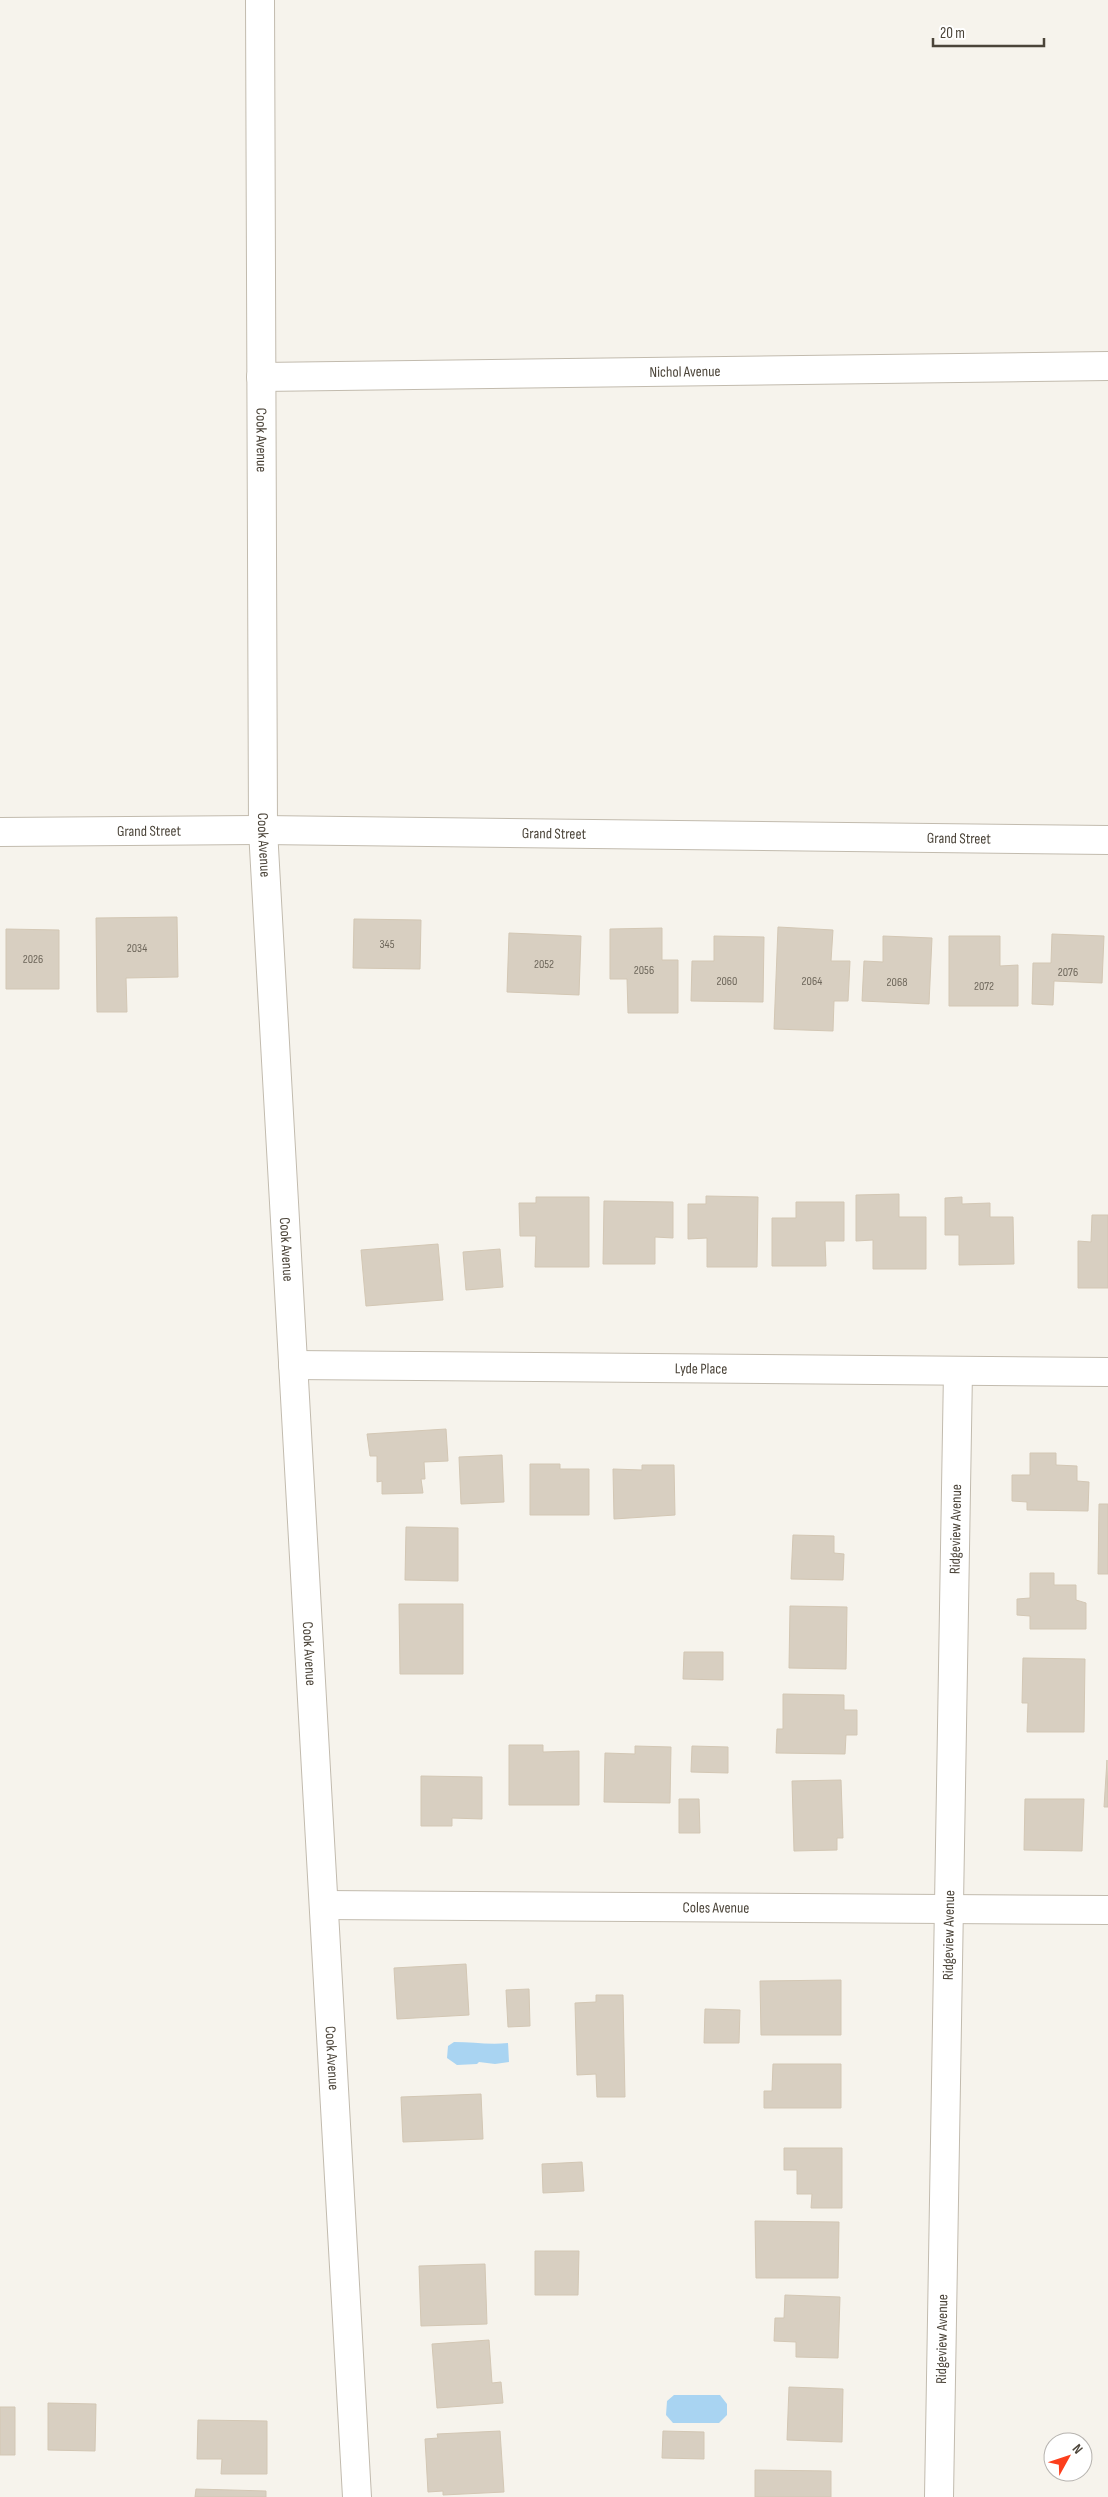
<svg xmlns="http://www.w3.org/2000/svg" width="1108" height="2497" viewBox="0 0 1108 2497" font-family="'Sofia Sans Condensed',sans-serif">
<rect width="100%" height="100%" fill="#f6f3ec"/>
<!-- water -->
<path fill="#a9d4f2" d="M454,2042c19,0 35,3 54,1l1,19 -14,2 -16,-2 -2,2 -20,1 -10,-7 1,-12z
M674,2395h46l7,9v11l-8,8h-46l-7,-8 1,-14z"/>
<!-- building -->
<path fill="#d8cfc1" stroke="#d3c7b4" d="M177,917l1,60 -52,1 1,34h-30l-1,-94z
M354,919l67,1 -1,49 -67,-1z
M778,927l55,3 -2,31h19l-2,40h-14l-1,30 -59,-2z
M662,928v32h16v53h-50l-1,-34h-17v-50z
M6,929l53,1v59h-53z
M509,933l72,3 -2,59 -72,-3z
M1052,934l52,2 -2,47 -48,-2 -1,24 -21,-1 1,-41h18z
M714,936l50,1 -1,65 -72,-1 1,-40h22z
M883,936l49,2 -3,66 -67,-3 2,-40 19,1z
M949,936h51v30l18,-1v41h-69z
M899,1194v23h27v52h-53v-29l-17,1v-46z
M706,1196l52,1 -1,70h-50v-29l-19,1v-35h18z
M536,1197h53v70h-54l1,-31h-16l-1,-33h17z
M962,1197v7l28,-1v14h23l1,47 -55,1v-30h-14v-37z
M604,1201l69,1v36l-18,-1v27h-52z
M796,1202h48v39h-19l1,25h-54v-48h24z
M1092,1215h16v73h-30v-47l13,1z
M438,1244l5,56 -77,6 -5,-56z
M500,1249l3,38 -37,3 -3,-38z
M446,1429l2,32 -24,1 1,17h-4l2,14 -41,1v-13l-5,1v-26h-7l-3,-22z
M1030,1453h26v12l21,1v15l12,1 -1,29 -61,-1v-8l-15,-1v-26h18z
M502,1455l2,47 -43,2 -2,-47z
M530,1464h30v5h29v46h-59z
M642,1465h32l1,50 -61,4 -1,-50 29,1z
M1099,1504h9v70h-10z
M406,1527l52,1v53l-53,-1z
M793,1535l41,1v17l10,1 -1,26 -52,-1z
M1030,1573h24v12h22v15l10,3v26h-56v-13l-13,-1v-16l13,-1z
M399,1604h64v70h-63z
M790,1606l57,1 -1,62 -57,-1z
M684,1652h39v28l-40,-1z
M1023,1658l62,1 -1,73h-57l1,-29h-6z
M783,1694l61,1v15h13v25h-11l-1,19 -69,-1 1,-24h6z
M509,1745h34v7l36,-1v54h-70z
M635,1746l36,1 -1,56 -66,-1 1,-49 30,1z
M692,1746l36,1v26l-37,-1z
M1107,1760l1,47h-4z
M421,1776l61,1v42l-30,-1v8h-31z
M841,1780l2,58h-6v12l-43,1 -2,-70z
M679,1799h20l1,34h-21z
M1025,1799h59l-2,52 -58,-1z
M466,1964l3,51 -72,4 -3,-51z
M841,1980v55h-80l-1,-54z
M529,1989l1,37 -22,1 -2,-37z
M596,1995h27l2,102h-28l-1,-23 -19,1 -2,-72 21,-1z
M705,2009l35,1 -1,33h-35z
M773,2064h68v44h-77v-17h8z
M481,2094l2,45 -80,3 -2,-45z
M784,2148h58v60h-31l1,-14h-15v-24h-13z
M582,2162l2,29 -41,2 -1,-29z
M755,2221l84,1 -1,56h-82z
M535,2251h44l-1,44h-43z
M485,2264l2,60 -66,2 -2,-60z
M785,2295l55,2 -2,61 -42,-1v-15l-22,-1 1,-23h9z
M489,2340l3,43 9,-1 2,21 -66,5 -5,-64z
M789,2387l54,2 -1,53 -55,-2z
M48,2403l48,1 -1,47 -47,-1z
M0,2407h15v48h-15z
M198,2420l69,1v53h-46l1,-15h-25z
M500,2431l4,61 -61,3v-4l-15,1 -3,-53 13,-1 -1,-4z
M663,2431l41,1v27l-42,-1z
M755,2470l76,1v26h-76z
M196,2489l70,2v6h-71z"/>
<g fill="none" stroke-linecap="round" stroke-linejoin="round">
<!-- street casing -->
<g stroke="#c2bbae" stroke-width="30">
<g id="street">
<path id="s1" d="M260,0l3,830 94,1667"/>
<path id="s2" d="M261,377l847,-11"/>
<path id="s3" d="M0,832l263,-2 845,10"/>
<path id="s4" d="M293,1365l815,7"/>
<path id="s5" d="M324,1905l784,5"/>
<path id="s6" d="M939,2497l19,-1126"/>
</g>
</g>
<!-- street -->
<use href="#street" stroke="#fff" stroke-width="28"/>
</g>
<g text-anchor="middle" dominant-baseline="central" stroke-width="4" stroke-linejoin="round" paint-order="stroke">
<!-- number labels -->
<g font-size="12" fill="#6e675b">
<text x="387" y="944">345</text>
<text x="137" y="948">2034</text>
<text x="33" y="959">2026</text>
<text x="544" y="964">2052</text>
<text x="644" y="970">2056</text>
<text x="1068" y="972">2076</text>
<text x="727" y="981">2060</text>
<text x="812" y="981">2064</text>
<text x="897" y="982">2068</text>
<text x="984" y="986">2072</text>
</g>
<!-- street labels -->
<g font-size="15" fill="#4b4439" stroke="#fff">
<text stroke="none"><textPath href="#s2" startOffset="424">Nichol Avenue</textPath></text>
<text stroke="none"><textPath href="#s1" startOffset="440">Cook Avenue</textPath></text>
<text stroke="none"><textPath href="#s3" startOffset="149">Grand Street</textPath></text>
<text stroke="none"><textPath href="#s3" startOffset="554">Grand Street</textPath></text>
<text stroke="none"><textPath href="#s3" startOffset="959">Grand Street</textPath></text>
<text stroke="none"><textPath href="#s1" startOffset="845">Cook Avenue</textPath></text>
<text stroke="none"><textPath href="#s1" startOffset="1250">Cook Avenue</textPath></text>
<text stroke="none"><textPath href="#s4" startOffset="408">Lyde Place</textPath></text>
<text stroke="none"><textPath href="#s6" startOffset="968">Ridgeview Avenue</textPath></text>
<text stroke="none"><textPath href="#s1" startOffset="1655">Cook Avenue</textPath></text>
<text stroke="none"><textPath href="#s5" startOffset="392">Coles Avenue</textPath></text>
<text stroke="none"><textPath href="#s6" startOffset="562">Ridgeview Avenue</textPath></text>
<text stroke="none"><textPath href="#s1" startOffset="2060">Cook Avenue</textPath></text>
<text stroke="none"><textPath href="#s6" startOffset="158">Ridgeview Avenue</textPath></text>
</g>
</g>
<!-- north arrow -->
<g transform="translate(1068 2457) rotate(50)"><circle r="24" fill="#ffffff" stroke="#b7b4b0"/>
<path d="M0-4L9 19L0 12L-9 19Z" fill="#fc3f1d"/>
<text y="-8" font-size="14" font-weight="bold" text-anchor="middle" fill="#4b4439">N</text>
</g>
<!-- scale -->
<path d="M933 38v8h111v-8" fill="none" stroke="#4b4439" stroke-width="2.5"/>
<text x="940" y="38" font-size="15" fill="#4b4439" stroke="#ffffff" stroke-width="4" paint-order="stroke">20 m</text>
</svg>
